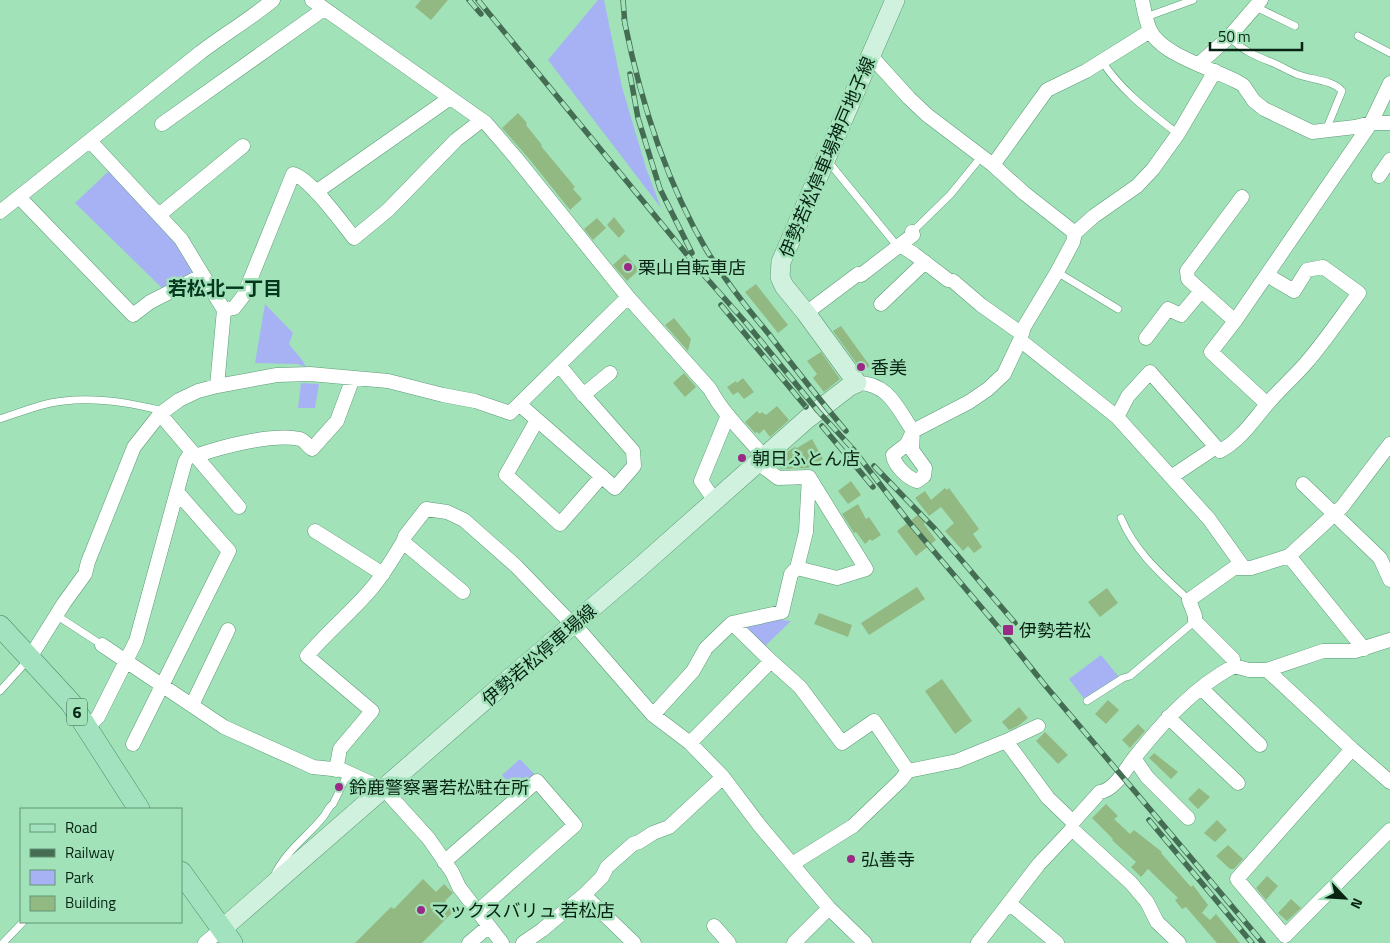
<svg xmlns="http://www.w3.org/2000/svg" width="1390" height="943" viewBox="0 0 1390 943" font-family="'Titillium Web','Noto Sans JP',sans-serif">
<rect width="100%" height="100%" fill="#a1e2b9"/>
<!-- green -->
<path fill="#a7b2f5" d="M598,0h6l18,87 24,81 15,40 -113,-148z
M111,169l61,68 25,38 -32,16 -90,-88z
M265,304l28,29 -4,11c6,8 13,14 17,23l-9,-3 -42,-1z
M301,383l18,1 -4,24h-17z
M771,619l20,2 -28,27 -19,-19 3,-6z
M1101,655l18,22 -34,23 -16,-21z
M520,759l16,17 -19,17 -15,-18z"/>
<!-- building -->
<path fill="#93b983" d="M421,0h27l-17,20 -16,-13z
M518,113l9,10 -1,2 16,20 -1,1 34,41 -2,2 9,10 -12,11 -40,-50 -28,-32z
M614,217l11,14 -6,7 -12,-13z
M597,218l9,10 -13,12 -9,-11z
M625,254l14,16 -12,11 -14,-16z
M756,284l32,41 -10,8 -33,-41z
M674,318l17,21 -3,12 -23,-26z
M841,326l29,40 -8,5 -29,-40z
M821,352l19,27 -16,13 -11,-14 4,-4 -10,-13z
M684,373l12,14 -11,10 -12,-14z
M743,378l11,14 -10,7 -6,-7 -5,3 -6,-8 9,-6 1,2z
M777,406l12,14 -19,17 -6,-8 -5,5 -2,-2 -2,1 -10,-11 12,-11 3,3 2,-2 4,3z
M812,439l11,20 -15,9 -27,1 -5,-7 12,-11 7,-4 2,1z
M851,481l10,14 -13,9 -10,-13z
M945,488l2,2 2,-2 30,41 -6,5 9,13 -8,6 -6,-7 -5,5 -18,-20 9,-8 -13,-16 -12,9 -14,-18 10,-7 6,9z
M858,504l8,15 3,-2 12,18 -9,6 -2,-2 -5,5 -9,-12 -2,1 -12,-19z
M919,514l6,9 -1,1 12,16 -20,16 -19,-25z
M917,587l8,12 -56,36 -8,-12z
M1107,588l11,15 -18,14 -12,-15z
M819,613l33,12 -4,12 -34,-13z
M942,679l30,42 -17,13 -30,-43z
M1108,700l11,10 -13,14 -11,-10z
M1019,707l9,11 -10,8 -9,4 -7,-8z
M1138,724l7,7 -15,17 -8,-8z
M1045,732l23,23 -10,9 -22,-23z
M1154,753l24,19 -7,7 -22,-21z
M1199,788l11,9 -12,12 -10,-10z
M1106,804l12,12 -4,3 16,15 4,-4 28,22 -1,1 30,34 2,-2 15,20 -6,8 8,7 6,-6 24,29h-23l-31,-36 -4,2 -7,-9 3,-2 -30,-29 -7,8 -10,-10 5,-5 -24,-22 1,-1 -21,-21z
M1217,820l10,10 -12,12 -11,-9z
M1228,845l15,14 -9,10h-4l-14,-13z
M1267,876l11,10 -12,14 -10,-12z
M423,879l13,13 8,-8 9,9 -8,8 9,10 -32,32h-67l36,-36 3,2z
M1291,899l10,9 -14,13 -9,-8z"/>
<g fill="none" stroke-linecap="round" stroke-linejoin="round">
<!-- service casing -->
<g stroke="#5d9c76" stroke-width="8">
<path id="service" d="M1256,7l39,19
M1146,17l47,-17
M1358,36l32,17
M1229,37c15,14 24,18 42,25 10,4 19,10 28,13 14,5 34,5 43,16l-16,39
M1102,61c19,30 48,51 76,73
M827,160l71,87
M912,232l38,-37 31,-38
M1057,272l61,37
M0,419c21,-7 42,-16 64,-18 32,-4 68,2 99,10
M1121,518c14,34 41,57 68,82
M56,615l46,30
M0,691l28,-31
M1087,701l36,-23 7,-2 65,-55
M275,874c11,-23 33,-38 49,-58 3,-4 4,-9 9,-12l15,-31
M3,943l20,-21"/>
</g>
<!-- minor casing -->
<g stroke="#5d9c76" stroke-width="15">
<path id="minor" d="M312,0l174,123 30,35 112,139 82,92c13,25 36,46 54,68
M1142,0c2,10 4,21 8,30 10,24 63,39 86,51l7,4 11,16 10,8 48,23 43,-5 16,-4h19
M871,56l38,42 18,17 66,50 31,28 51,40
M1199,64l30,-27 32,-37
M162,124l162,-115
M90,141l91,98 43,71 -7,76
M993,165l54,-75 39,-19 64,-40
M1379,176l11,-16
M316,192l134,-94
M19,197l114,118 17,-13 53,-27
M0,212l201,-160c24,-18 49,-33 72,-52
M159,215l84,-69
M900,245l14,9 34,26 5,1 28,24 41,29
M881,304l44,-42
M224,310l10,-2 10,-13 49,-121c17,4 49,49 61,64l34,-28 68,-70 26,-20
M806,313l52,-39 3,1 52,-40 -1,-3
M1235,321l-47,-42 -1,-8 55,-74
M1146,338l22,-29 13,6 20,-24
M1020,340l97,77 92,102 35,49
M857,383c32,0 40,25 56,48l56,-29 19,-13 16,-15 16,-34 4,-13 33,-55 16,-30 2,-9 19,-17 43,-30 16,-17 25,-35 37,-63
M583,395l27,-22
M519,404l96,84 19,-22 -1,-15 -51,-58 -23,-28
M1267,404l-56,-52 24,-31 136,-198 19,-40
M160,414l79,93
M1117,417l11,-21 22,-24 66,75 -45,30
M537,420l-31,55 54,49 42,-48
M913,431l-1,19 13,18 -1,8 -7,5c-10,-3 -23,-16 -24,-26l14,-11z
M1216,447l4,4c21,-11 34,-32 49,-49 11,-13 25,-25 37,-39 19,-22 35,-46 53,-70l-36,-26 -16,3 -13,21 -27,-16
M195,456c26,-9 77,-23 105,-17 4,1 8,7 12,10l25,-28 16,-43
M1303,484l77,74 10,22
M715,501l-14,-20 27,-66
M315,531l68,43
M1289,556l75,93
M797,568l40,10 29,-9 -57,-92
M463,592l-60,-50 2,-6 21,-27 21,3 17,8 52,46 57,59
M732,623l50,-11 9,-38 6,-6 9,-36 3,-55 -31,1 -21,-16
M574,624l79,91 37,28 33,34 37,49 69,82 36,35
M102,645l122,82 89,40 29,3 42,19 45,50 23,33 7,15 43,56
M29,659l35,-56 21,-29 3,-12 46,-115 26,-33 19,-14 19,-9 19,-5 60,-11 33,-1 78,7 55,14 32,6 35,12 118,-116
M1234,666l-1,-7 -38,-38v-5l-6,-16 45,-32h17l38,-12 53,-49 48,-63
M1267,670l85,79
M1201,688l59,57
M192,705l36,-75
M653,715l40,-44 13,-23 26,-25 39,38
M1168,717l70,66
M87,728l11,-11 38,-76 49,-179 6,-10
M1006,741l32,-15
M690,743l81,-82 29,26 42,56 32,-22 34,50
M133,744l96,-193 -52,-59
M1134,758l13,19 41,41
M336,770l4,-21 32,-38 -65,-55c20,-24 45,-44 65,-68 12,-14 21,-30 31,-46
M1390,782l-38,-33 -115,130 48,57 105,-106
M1072,829l59,54 16,19 10,20 22,21
M444,862l93,-81 38,44 -97,86
M792,864l61,-38 48,-46 7,-9 49,-10 49,-20 42,57 25,24
M584,895l50,48
M1009,903l48,40
M714,926l15,17
M205,943l17,-14
M469,943l20,-17
M523,943l19,-13 42,-35 18,-18 5,-10 26,-23 6,-2 14,-9 16,-6 54,-50
M794,943l35,-35
M978,943l61,-79 33,-35 1,-7 27,-30c15,-2 26,-24 35,-35 28,-35 58,-69 99,-91l15,4h18l56,-19h32l35,-11"/>
</g>
<!-- secondary casing -->
<g stroke="#5d9c76" stroke-width="20">
<path id="secondary" d="M222,929l294,-256 123,-105 168,-149 43,-33 7,-3 -51,-70 -22,-27 -4,-9 1,-15 114,-262"/>
</g>
<!-- primary casing -->
<g stroke="#459367" stroke-width="22">
<path id="primary" d="M0,626l71,77 68,106
M181,872l51,71"/>
</g>
<!-- service -->
<use href="#service" stroke="#fff" stroke-width="7"/>
<!-- minor -->
<use href="#minor" stroke="#fff" stroke-width="14"/>
<!-- secondary -->
<use href="#secondary" stroke="#d1f1df" stroke-width="19"/>
<!-- primary -->
<use href="#primary" stroke="#a3e2be" stroke-width="21"/>
<!-- rail casing -->
<g stroke="#446d54" stroke-width="5.5">
<path id="rail" d="M469,0l12,14
M478,0l224,273 45,51 71,87 35,38 56,73 95,112 40,50 219,259
M623,0l2,25
M624,19c16,80 41,161 83,232 18,29 39,56 61,82 25,33 51,66 78,98
M630,74l8,44 22,71 32,64
M721,305l85,102
M822,426l51,61
M874,466l61,63 80,94
M1149,820l103,123"/>
</g>
<!-- rail -->
<use href="#rail" stroke="#a1e2b9" stroke-width="4" stroke-dasharray="11" stroke-linecap="butt"/>
</g>
<!-- markers -->
<g fill="#9b2986" stroke="#a1e2b9" stroke-width="2">
<circle cx="628" cy="267" r="5"/>
<circle cx="861" cy="367" r="5"/>
<circle cx="742" cy="458" r="5"/>
<rect x="1002" y="624" width="12" height="12" rx="2.5"/>
<circle cx="339" cy="787" r="5"/>
<circle cx="851" cy="859" r="5"/>
<circle cx="421" cy="910" r="5"/>
</g>
<g text-anchor="middle" dominant-baseline="central" stroke-width="5" stroke-linejoin="round" paint-order="stroke">
<!-- shield labels -->
<rect fill="#a1e2b9" stroke="#365c46" stroke-width="1" x="67" y="698.5" width="20" height="27" rx="4"/>
<g font-size="16" font-weight="bold" fill="#082314">
<text x="77" y="712">6</text>
</g>
<!-- street labels -->
<g font-size="18" fill="#082314" stroke="#a1e2b9">
<text transform="translate(827 157) rotate(-67)">伊勢若松停車場神戸地子線</text>
<text transform="translate(539 655) rotate(-41)">伊勢若松停車場線</text>
</g>
<!-- poi labels -->
<g font-size="18" fill="#082314" stroke="#a1e2b9" text-anchor="start">
<text x="638" y="267">栗山自転車店</text>
<text x="871" y="367">香美</text>
<text x="752" y="458">朝日ふとん店</text>
<text x="1019" y="630">伊勢若松</text>
<text x="349" y="787">鈴鹿警察署若松駐在所</text>
<text x="861" y="859">弘善寺</text>
<text x="431" y="910">マックスバリュ 若松店</text>
</g>
<!-- neighbourhood labels -->
<g font-size="19" font-weight="bold" fill="#03381f" stroke="#a1e2b9">
<text x="225" y="287">若松北一丁目</text>
</g>
</g>
<!-- legend -->
<rect x="20" y="808" width="162" height="115" fill="#a1e2b9" stroke="#649677"/>
<rect x="30" y="824" width="25" height="8" fill="#a3e2be" stroke="#649677"/>
<text x="65" y="833" font-size="15" fill="#082314">Road</text>
<rect x="30" y="849" width="25" height="8" fill="#446d54" stroke="#649677"/>
<text x="65" y="858" font-size="15" fill="#082314">Railway</text>
<rect x="30" y="870" width="25" height="15" fill="#a7b2f5" stroke="#649677"/>
<text x="65" y="883" font-size="15" fill="#082314">Park</text>
<rect x="30" y="896" width="25" height="15" fill="#93b983" stroke="#649677"/>
<text x="65" y="908" font-size="15" fill="#082314">Building</text>
<!-- north arrow -->
<g transform="translate(1345 898) rotate(115)" stroke="#a1e2b9" stroke-width="4" paint-order="stroke">
<path d="M0-4L9 19L0 12L-9 19Z" fill="#082314"/>
<text y="-8" font-size="14" font-weight="bold" text-anchor="middle" fill="#082314">N</text>
</g>
<!-- scale -->
<path d="M1210 42v8h92v-8" fill="none" stroke="#082314" stroke-width="2.5"/>
<text x="1218" y="42" font-size="15" fill="#082314" stroke="#a1e2b9" stroke-width="4" paint-order="stroke">50 m</text>
</svg>
